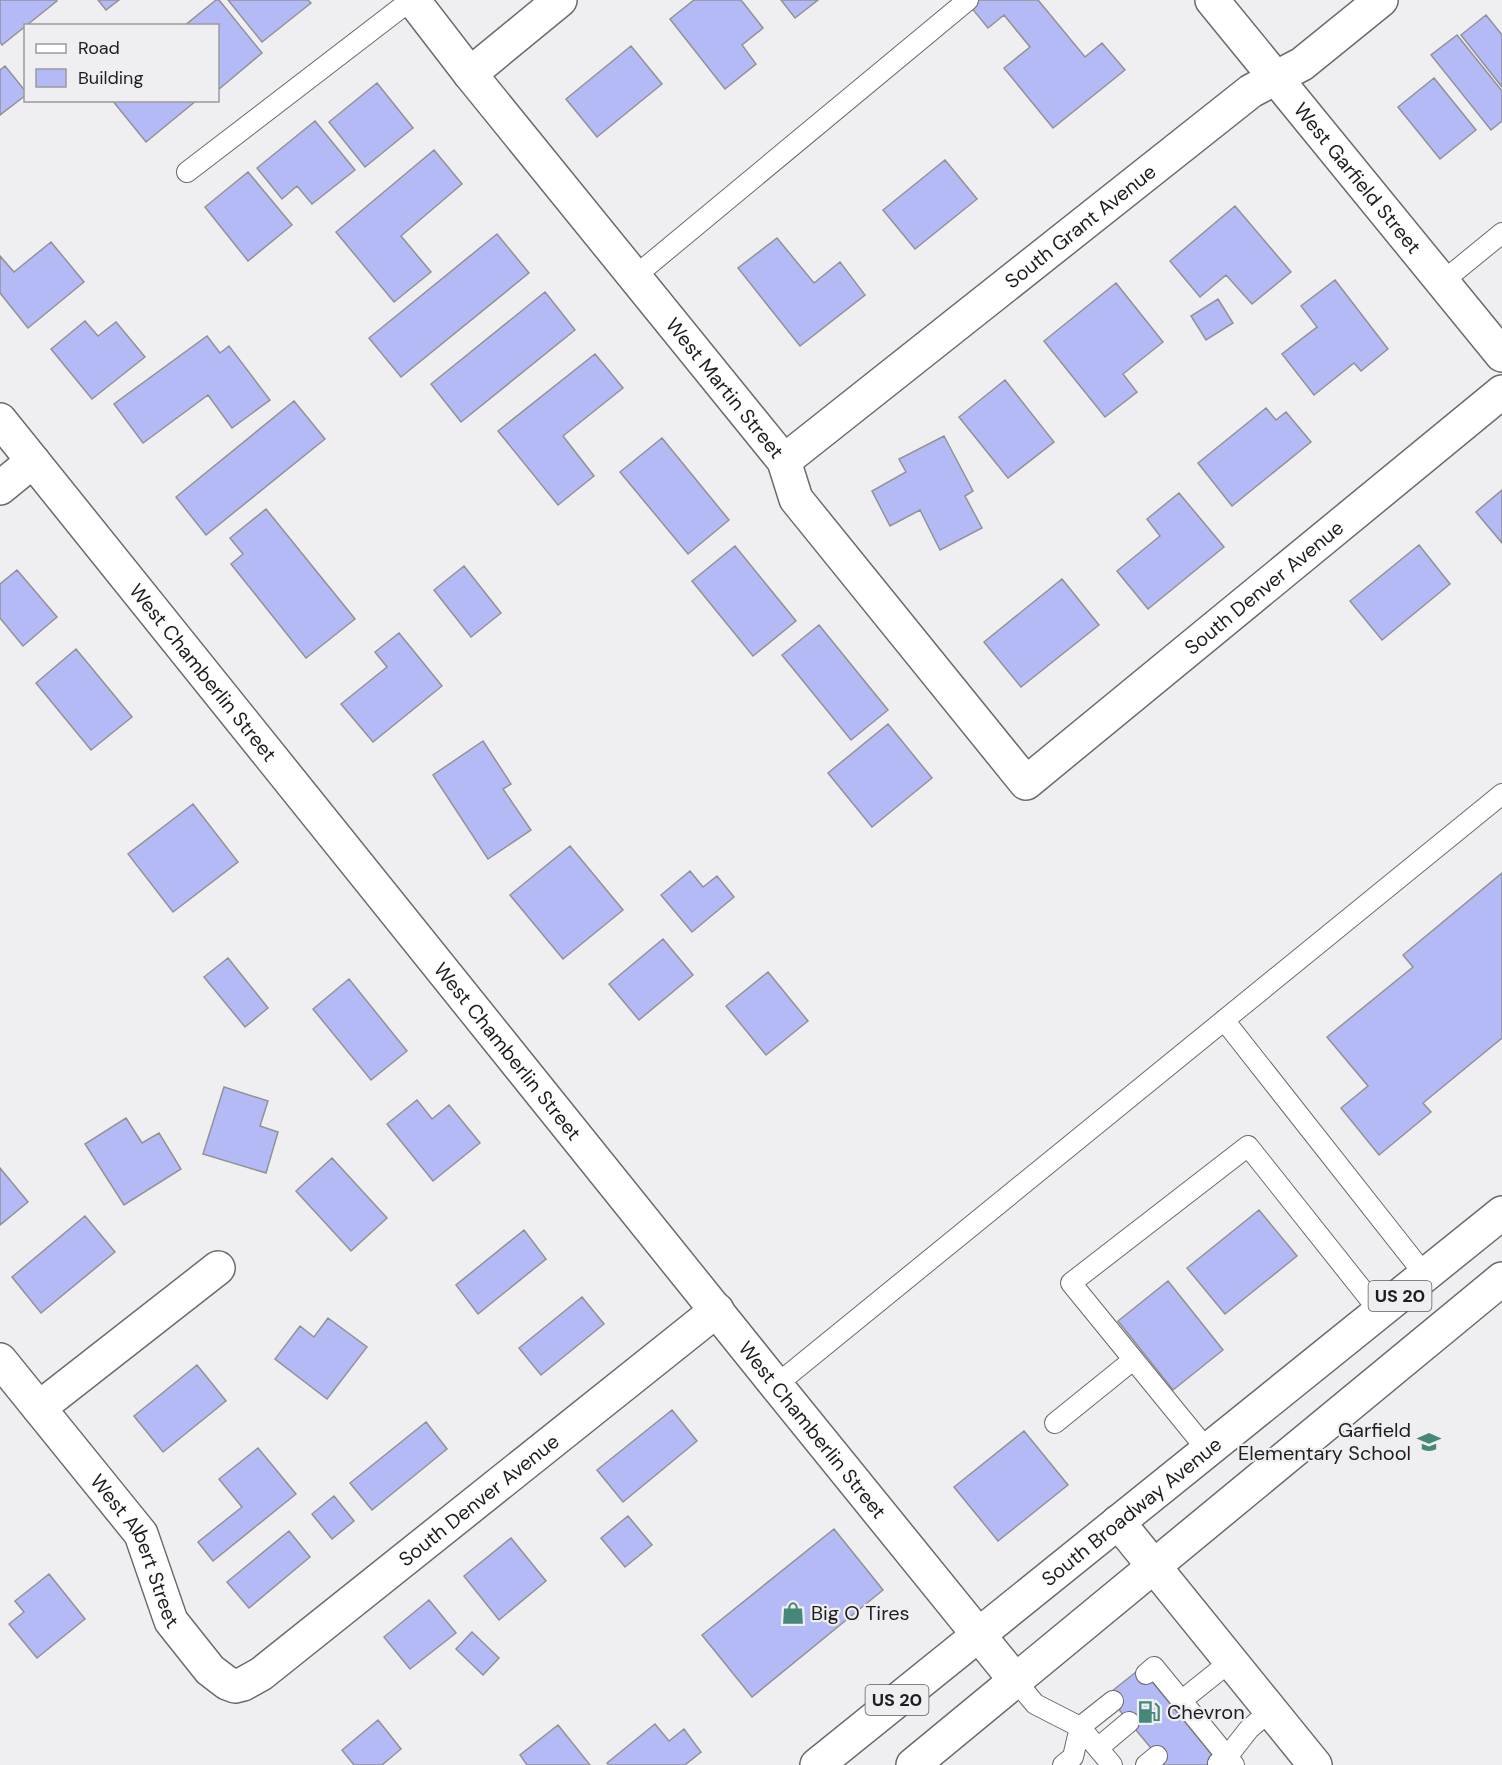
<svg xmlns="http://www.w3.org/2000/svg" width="1502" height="1765" viewBox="0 0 1502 1765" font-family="'DM Sans',sans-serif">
<rect width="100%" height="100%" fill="#efeef1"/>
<!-- building -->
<path fill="#b4baf5" stroke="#929296" stroke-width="1.5" d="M0,0h56l1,1 -55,44 -2,-3z
M98,0h21l-13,10z
M216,0h3l43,53 -44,37v-64h-34z
M228,0h80l3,3 -49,39z
M694,0h47l22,28 -21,17 14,19 -31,25 -55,-70z
M781,0h37l-23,18z
M978,0h60l47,57 17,-14 23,27 -72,58 -49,-60 26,-21 -26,-32 -16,13 -18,-22z
M1486,15l16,20v52l-41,-52z
M1457,35l45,56v30l-11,9 -60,-75z
M631,46l31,38 -65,53 -31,-38z
M5,66l21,26v3l-26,20v-45z
M1434,78l42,52 -36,29 -42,-52z
M377,83l36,45 -48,39 -36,-45z
M112,100h85l-51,42z
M315,121l40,49 -43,34 -15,-18 -15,13 -25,-31z
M434,150l28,34 -61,52 30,36 -37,30 -58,-70z
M945,160l32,39 -62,50 -32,-39z
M248,172l44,53 -44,36 -43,-54z
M1235,206l56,66 -39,32 -26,-29 -26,22 -30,-36z
M497,234l32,39 -128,104 -32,-39z
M777,238l37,45 26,-21 25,33 -65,51 -62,-78z
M51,242l33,40 -56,46 -28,-35v-37l14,16z
M1335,280l53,69 -27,22 -7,-8 -40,32 -32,-41 35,-27 -16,-21z
M1116,283l47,59 -40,32 14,18 -32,25 -61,-76z
M545,292l30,38 -114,92 -30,-38z
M1218,299l15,24 -27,17 -15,-24z
M85,321l13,15 18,-14 29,35 -53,42 -41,-50z
M207,336l13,17 9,-7 41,54 -38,28 -24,-33 -65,48 -29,-39z
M595,354l28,34 -60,48 31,40 -36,29 -60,-74z
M1005,380l49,62 -46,36 -49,-61z
M294,401l31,38 -119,96 -30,-38z
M1266,408l10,12 10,-8 25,30 -79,64 -34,-43z
M944,436l29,55 -8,5 17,32 -42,22 -20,-40 -30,16 -18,-35 34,-19 -7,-13z
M662,438l67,82 -41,34 -68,-82z
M1502,490v53l-26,-31z
M1179,493l45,54 -76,62 -31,-38 43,-35 -13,-17z
M266,509l89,110 -49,39 -75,-94 12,-10 -13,-16z
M1419,545l31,39 -68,56 -32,-39z
M735,546l61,75 -43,35 -61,-75z
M464,566l37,47 -30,24 -37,-47z
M17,570l40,47 -34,29 -23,-28v-34z
M1062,579l37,46 -78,62 -37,-45z
M819,625l69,85 -37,30 -69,-85z
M399,633l43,53 -69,56 -32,-38 46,-37 -12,-15z
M76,649l56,68 -41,33 -55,-67z
M888,724l44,54 -60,49 -44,-54z
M483,741l28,43 -8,5 28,41 -43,29 -55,-84z
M193,804l45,58 -65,50 -45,-58z
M570,846l53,64 -60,49 -53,-64z
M690,871l13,16 14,-11 17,21 -42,35 -31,-37z
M1502,873v165l-79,65 8,9 -52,43 -38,-47 27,-22 -41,-49 86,-70 -10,-12z
M663,939l30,36 -54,45 -30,-36z
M228,958l40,50 -23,19 -41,-50z
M768,972l40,49 -42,34 -40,-49z
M349,979l58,72 -36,29 -58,-71z
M224,1087l44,14 -8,25 18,6 -12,41 -63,-19z
M417,1100l15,19 17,-14 31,38 -47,38 -46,-57z
M126,1118l16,25 17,-10 22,36 -57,36 -39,-61z
M332,1158l55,60 -36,33 -55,-60z
M0,1168l28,34 -28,23z
M1259,1210l38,46 -72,58 -38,-46z
M85,1216l30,36 -74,61 -29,-36z
M524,1230l22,29 -68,55 -22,-29z
M1168,1281l55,69 -50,40 -55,-69z
M582,1297l22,27 -63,51 -22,-27z
M328,1318l39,29 -40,52 -52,-40 25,-33 14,11z
M197,1365l29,36 -63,51 -29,-36z
M672,1410l25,31 -74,61 -26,-32z
M426,1422l21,27 -75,61 -22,-27z
M1024,1431l44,54 -70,56 -44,-54z
M258,1448l38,46 -83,67 -15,-19 44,-35 -23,-28z
M334,1496l20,25 -22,18 -20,-25z
M628,1516l24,29 -27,22 -24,-29z
M834,1529l49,61 -131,107 -50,-62z
M289,1531l21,26 -61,51 -22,-26z
M511,1538l35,43 -47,39 -35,-44z
M49,1574l36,45 -48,39 -28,-34 15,-12 -9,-11z
M429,1600l27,33 -46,36 -26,-32z
M472,1632l27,26 -16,17 -27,-26z
M1141,1668l79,97h-55l-58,-70z
M378,1720l23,29 -19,16h-28l-12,-15z
M655,1724l14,17 15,-12 17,23 -16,13h-76l-2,-2z
M558,1725l32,40h-63l-7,-10z"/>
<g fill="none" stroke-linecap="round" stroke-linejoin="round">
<!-- lane casing -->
<g stroke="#6c6a6e" stroke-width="22">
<path id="lane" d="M187,172l224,-172
M634,277l334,-277
M1442,282l60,-49
M1224,1020l201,255
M776,1385l726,-591
M1055,1423l78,-63
M1208,1451l-137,-168 177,-137 132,166
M1146,1674l8,-7 80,98
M1016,1681l19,23 45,23 32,38
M1181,1701l50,-40
M1098,1748l31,-26
M1218,1763l9,-6 22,-28 22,-19
M1063,1765l10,-8 7,-30 33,-26
M1146,1765l11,-9"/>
</g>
<!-- street casing -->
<g stroke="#6c6a6e" stroke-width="36">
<g id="street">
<path id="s1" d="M413,0l57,74 314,387 12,38 230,284 476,-391"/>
<path id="s2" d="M1212,0l290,355"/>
<path d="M470,74l90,-74"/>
<path id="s3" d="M0,420l776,965 240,296"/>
<path id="s4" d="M784,461l467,-370 51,-27 79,-64"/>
<path d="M0,488l33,-27"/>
<path id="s5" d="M0,1360l141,174 30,87 39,49 17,13 8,3 8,-2 18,-10 456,-364"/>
<path d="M39,1408l179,-140"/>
<path d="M1118,1522l197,243"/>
</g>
</g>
<!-- primary casing -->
<g stroke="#6c6a6e" stroke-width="36">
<g id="primary">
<path id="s6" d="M817,1765l685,-552"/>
<path d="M913,1765l589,-486"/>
</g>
</g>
<!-- lane -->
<use href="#lane" stroke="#fff" stroke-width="20"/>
<!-- street -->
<use href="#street" stroke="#fff" stroke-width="33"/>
<!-- primary -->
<use href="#primary" stroke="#fff" stroke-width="33"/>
</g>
<!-- icons -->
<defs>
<g id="school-bare" transform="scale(1.8)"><path d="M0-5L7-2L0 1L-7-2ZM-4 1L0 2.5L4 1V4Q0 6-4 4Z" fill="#458778" stroke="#efeef1" stroke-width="2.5" paint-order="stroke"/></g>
<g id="shop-bare" transform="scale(1.8)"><path d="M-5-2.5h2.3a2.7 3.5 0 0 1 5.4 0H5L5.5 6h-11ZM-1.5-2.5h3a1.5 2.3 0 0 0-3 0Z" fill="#458778" stroke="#efeef1" stroke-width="2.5" paint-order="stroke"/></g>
<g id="fuel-bare" transform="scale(1.8)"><path d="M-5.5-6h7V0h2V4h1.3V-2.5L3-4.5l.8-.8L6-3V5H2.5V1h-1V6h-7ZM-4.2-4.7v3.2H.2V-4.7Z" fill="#458778" stroke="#efeef1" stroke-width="2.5" paint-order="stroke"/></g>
</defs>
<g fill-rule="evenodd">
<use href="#school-bare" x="1429" y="1442"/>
<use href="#shop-bare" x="793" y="1613"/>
<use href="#fuel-bare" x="1149" y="1712"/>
</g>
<g text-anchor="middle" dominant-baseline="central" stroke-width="4.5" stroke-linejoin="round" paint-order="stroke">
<!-- shield labels -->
<g fill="#efeef1" stroke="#5d5c5e" stroke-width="1.5">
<rect x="1368.5" y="1281" width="63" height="30" rx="4.5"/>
<rect x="865.5" y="1685" width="63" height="30" rx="4.5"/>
</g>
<g font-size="18" font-weight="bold" fill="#1e1e1f">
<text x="1400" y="1296">US 20</text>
<text x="897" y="1700">US 20</text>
</g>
<!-- street labels -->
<g font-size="20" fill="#1e1e1f" stroke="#efeef1">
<text stroke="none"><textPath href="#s2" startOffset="230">West Garfield Street</textPath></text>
<text stroke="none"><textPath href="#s4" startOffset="378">South Grant Avenue</textPath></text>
<text stroke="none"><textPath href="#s1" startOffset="498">West Martin Street</textPath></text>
<text stroke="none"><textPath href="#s1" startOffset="1305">South Denver Avenue</textPath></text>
<text stroke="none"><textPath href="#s3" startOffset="324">West Chamberlin Street</textPath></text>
<text stroke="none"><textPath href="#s3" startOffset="810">West Chamberlin Street</textPath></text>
<text stroke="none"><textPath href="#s3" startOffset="1296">West Chamberlin Street</textPath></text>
<text stroke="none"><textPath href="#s5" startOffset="716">South Denver Avenue</textPath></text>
<text stroke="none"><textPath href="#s6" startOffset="404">South Broadway Avenue</textPath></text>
<text stroke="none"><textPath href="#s5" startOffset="236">West Albert Street</textPath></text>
</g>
<!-- poi labels -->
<g font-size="20" fill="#1e1e1f" stroke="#efeef1" text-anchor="start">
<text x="1411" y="1430" text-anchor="end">Garfield<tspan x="1411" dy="23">Elementary School</tspan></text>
<text x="811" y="1613">Big O Tires</text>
<text x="1167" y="1712">Chevron</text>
</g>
</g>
<!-- legend -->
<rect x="24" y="24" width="195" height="78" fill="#efeef1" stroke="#9b9b9d" stroke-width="1.5"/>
<rect x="36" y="44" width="30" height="9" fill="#ffffff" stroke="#9b9b9d" stroke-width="1.5"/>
<text x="78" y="54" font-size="18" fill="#1e1e1f">Road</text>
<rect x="36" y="69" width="30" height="18" fill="#b4baf5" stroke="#9b9b9d" stroke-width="1.5"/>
<text x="78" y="84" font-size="18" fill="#1e1e1f">Building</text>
</svg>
